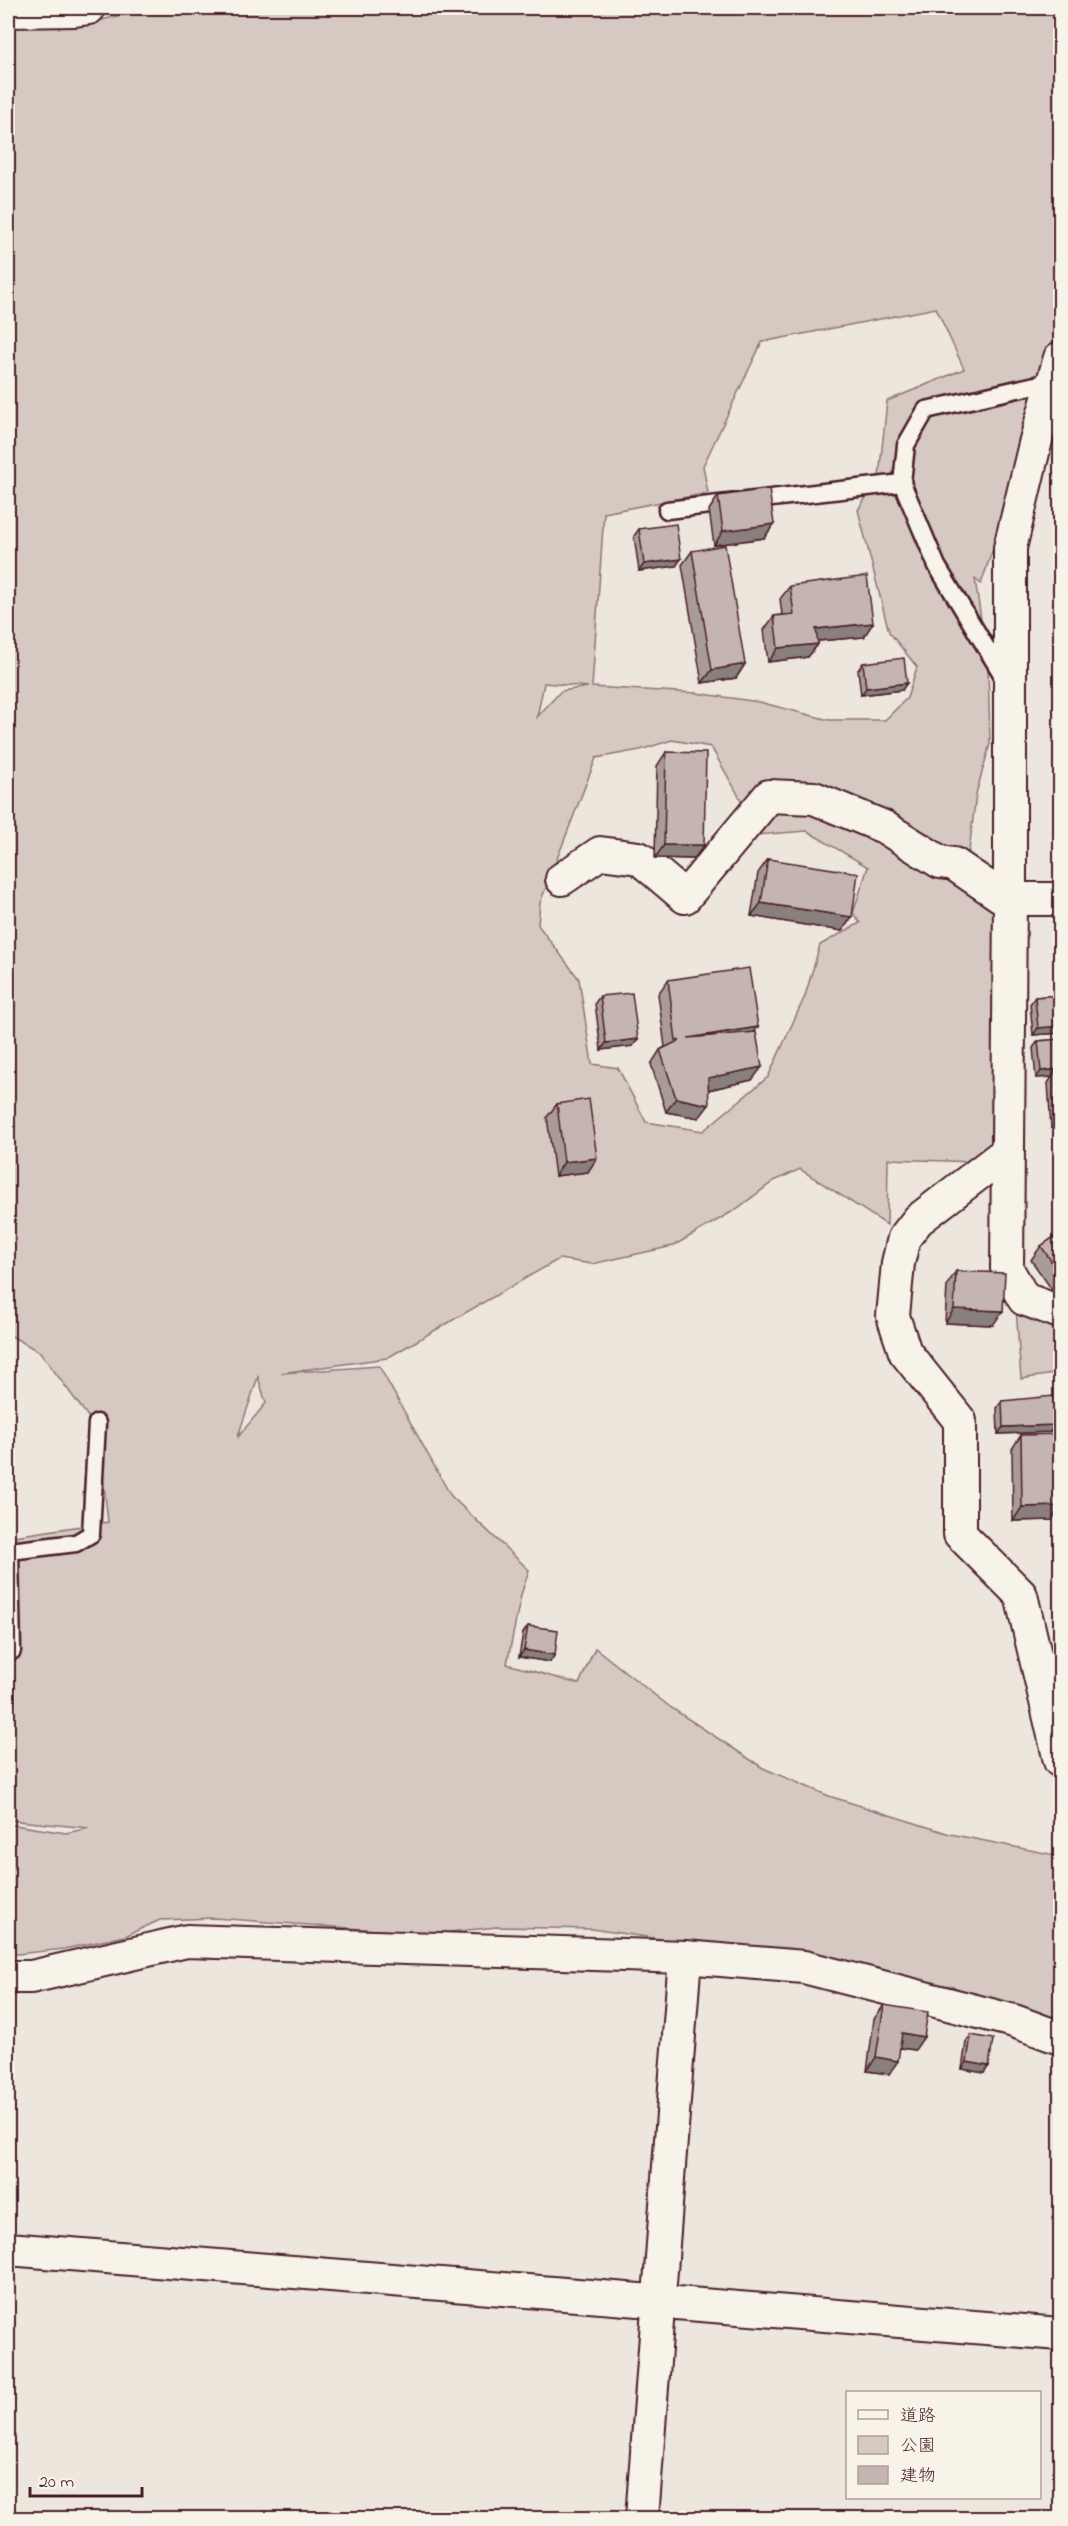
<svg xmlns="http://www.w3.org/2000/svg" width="1068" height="2526" viewBox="0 0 1068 2526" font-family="'Indie Flower','Klee One',sans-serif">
<rect width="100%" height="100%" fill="#ece6dd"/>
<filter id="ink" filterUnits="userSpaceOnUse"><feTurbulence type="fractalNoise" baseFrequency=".0167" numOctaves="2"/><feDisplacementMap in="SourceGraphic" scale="12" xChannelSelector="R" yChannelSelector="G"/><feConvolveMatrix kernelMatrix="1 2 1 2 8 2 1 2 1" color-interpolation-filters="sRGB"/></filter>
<g filter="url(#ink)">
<!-- green -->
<path fill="#d5c9c2" stroke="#907476" stroke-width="1.5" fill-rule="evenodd" d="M8,8h53l37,13 51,-13h911v343l-79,233 -6,-5 13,87 2,78 -14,50 -7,57 -15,13 47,32 -3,246 -22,20 -88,-3 -1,66 -87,-56 -26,12 -39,29 -62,36 -81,18 -33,-5 -172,99 -106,15 98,-7 72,130 78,74 -8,25 -14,69 72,20 16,-36 75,59 93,61 66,28 121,38 110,22v167l-107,-36 -80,-17 -281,-41 -96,-2 -64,7 -218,-16 -54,2 -35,16 -61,13 -56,6v-131l58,9 23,-5 -81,-8v-283l100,-15 -10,-92 -58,-78 -29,-16 -3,-13zM936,308l28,61 -77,32 -8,76 -21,33 31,122 28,35 -10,31 -22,22h-56l-70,-18 -63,-9 -104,-6 12,-174 104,-20 -5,-27 59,-124zM544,683l44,4 -27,4 -24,26zM672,740l39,7 29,51 15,37 52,-4 61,36 -15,46 7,10 -40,22 -15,51 -37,81 -65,54 -57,-9 -28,-54 -26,-4 -13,-85 -41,-54 2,-22 56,-145 44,-8zM258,1377l8,26 -28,34v-1z
M1016,1308l44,18v47l-39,6z"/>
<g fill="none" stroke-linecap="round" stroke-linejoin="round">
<!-- service casing -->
<g stroke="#4a1f2b" stroke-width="21">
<path id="service" d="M667,510l235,-27
M1005,679l-68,-113 -35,-83 4,-38 20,-35 127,-29
M8,1551h2l2,100
M10,1551l66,-8 15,-9 6,-111"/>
</g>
<!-- minor casing -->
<g stroke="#4a1f2b" stroke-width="36">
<path id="minor" d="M8,11l67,-1 14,-2
M1060,358l-24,82 -26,108v351l-3,370 17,30 36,13
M562,879l38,-26 39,5 46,39 84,-101 45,2 70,29 56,35 14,2 47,32 9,3h50
M1008,1151l-90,69 -14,18 -6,25 -5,53 12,36 55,69v113l61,61 39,166
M8,1977h23l156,-36 498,16 119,10 210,54 46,17
M8,2249l1052,85
M642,2518l43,-561"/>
</g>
<!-- service -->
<use href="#service" stroke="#f7f3e8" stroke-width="16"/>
<!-- minor -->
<use href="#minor" stroke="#f7f3e8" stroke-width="32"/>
</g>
<!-- wall -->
<path fill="#a99c97" stroke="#4a1f2b" stroke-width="1.5" d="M718,496l56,28 -10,14 -50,7 -5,-35z
M639,529l37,37 -37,5 -5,-35z
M692,551l53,113 -9,14 -34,5 -20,-118z
M790,586l74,51 -47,4 1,3 -10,13 -40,5 -4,-32 10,-14 8,-1 -2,-16z
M863,663l39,27 -41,5 -3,-25z
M666,752l28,107 -39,-1 2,-92z
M768,859l84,58 -10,14 -91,-15 7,-43z
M668,980l87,52 -3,48 -44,10 -9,28 -33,-6 -15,-48 9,-14 5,-3 -7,-53z
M1060,995v38l-27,2 -3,-31 5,-7z
M600,996l33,50 -32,4 -6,-47z
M1060,1039v88l-9,1 -3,-45 4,-6 -16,1 -3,-30 5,-7z
M557,1104l31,68 -33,4 -8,-59z
M1060,1233v68l-29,-41 10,-14z
M956,1271l37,54 -48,-2 2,-38z
M1002,1401l53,24 -5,7 -52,2 -1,-26z
M1021,1435l31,85 -39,1 -1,-72z
M528,1626l22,36 -31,-5 4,-24z
M884,2005l31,45 -15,-2 -11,26 -22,-3 7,-52z
M971,2035l13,38 -22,-4 4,-27z"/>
<!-- shaded-wall -->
<path fill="#897f7b" stroke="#4a1f2b" stroke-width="1.5" d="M774,524l-10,14 -50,7 9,-14z
M681,559l-5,7 -37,5 5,-7z
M873,623l-9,14 -58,5 10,-13z
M818,644l-10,13 -40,5 10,-14z
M745,664l-9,14 -34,5 10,-13z
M907,683l-5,7 -41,5 5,-7z
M664,845h40l-10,14 -39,-1z
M761,903l91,14 -10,14 -91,-15z
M1060,1026v7l-27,2 5,-7z
M758,1027l-9,13 -61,-2z
M638,1039l-5,7 -32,4 5,-7z
M762,1067l-10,13 -53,12 9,-14z
M1057,1070l-5,7 -16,1 5,-7z
M676,1098l33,7 -10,13 -33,-6z
M1060,1115v12l-9,1z
M597,1158l-9,14 -33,4 9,-14z
M954,1309l49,2 -10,14 -48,-2z
M1055,1425l-5,7 -52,2 5,-7z
M1060,1506l-8,14 -39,1 9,-14z
M524,1650l31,5 -5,7 -31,-5z
M902,2033l22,4 -9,13 -22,-3z
M876,2057l22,4 -9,13 -22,-3z
M967,2062l22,4 -5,7 -22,-4z"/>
<!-- building -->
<path fill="#c4b5b0" stroke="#4a1f2b" stroke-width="1.5" d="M769,489l5,35 -51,7 -5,-35z
M676,524l5,35 -37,5 -5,-35z
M725,545l20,119 -33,6 -20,-119z
M867,576l6,47 -57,6 2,15 -40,4 -4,-32 20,-2 -4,-28z
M904,658l3,25 -41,5 -3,-25z
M666,752l40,1 -2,92h-40z
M768,859l90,14 -6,44 -91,-14z
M749,968l9,59 -70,11 68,-6 6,35 -54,11 1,27 -33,-7 -16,-48 20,-10h-4l-8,-60z
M632,993l6,46 -32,4 -6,-47z
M1060,995v31l-22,2 -3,-31z
M1060,1039v30l-19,2 -3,-30z
M1060,1069v39l-3,-38z
M589,1099l8,59 -33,4 -7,-58z
M1060,1233v41l-19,-28z
M956,1271l49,2 -2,38 -49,-2z
M1054,1396l1,29 -52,2 -1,-26z
M1060,1434v72l-38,1 -1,-72z
M528,1626l30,4 -3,25 -31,-5z
M884,2005l44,7 -4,25 -22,-4 -4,28 -22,-4z
M971,2035l22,4 -4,27 -22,-4z"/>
</g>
<!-- margin -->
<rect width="1068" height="2526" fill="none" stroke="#f7f3e8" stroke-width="30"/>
<rect x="15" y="15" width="1038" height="2496" fill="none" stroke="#4a1f2b" stroke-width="2" filter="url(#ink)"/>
<!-- legend -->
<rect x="846" y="2391" width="195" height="108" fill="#f7f3e8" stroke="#b29e9c" stroke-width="1.5"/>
<rect x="858" y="2410" width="30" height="9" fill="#f7f3e8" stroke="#b29e9c" stroke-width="1.5"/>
<text x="900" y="2421" font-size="18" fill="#4a1f2b">道路</text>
<rect x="858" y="2436" width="30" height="18" fill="#d5c9c2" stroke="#b29e9c" stroke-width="1.5"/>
<text x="900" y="2451" font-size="18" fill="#4a1f2b">公園</text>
<rect x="858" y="2466" width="30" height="18" fill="#c4b5b0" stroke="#b29e9c" stroke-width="1.5"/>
<text x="900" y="2481" font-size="18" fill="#4a1f2b">建物</text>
<!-- scale -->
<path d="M30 2487v9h112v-9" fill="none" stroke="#4a1f2b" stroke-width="3"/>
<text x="39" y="2487" font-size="18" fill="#4a1f2b" stroke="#f7f3e8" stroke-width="4.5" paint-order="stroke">20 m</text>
</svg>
